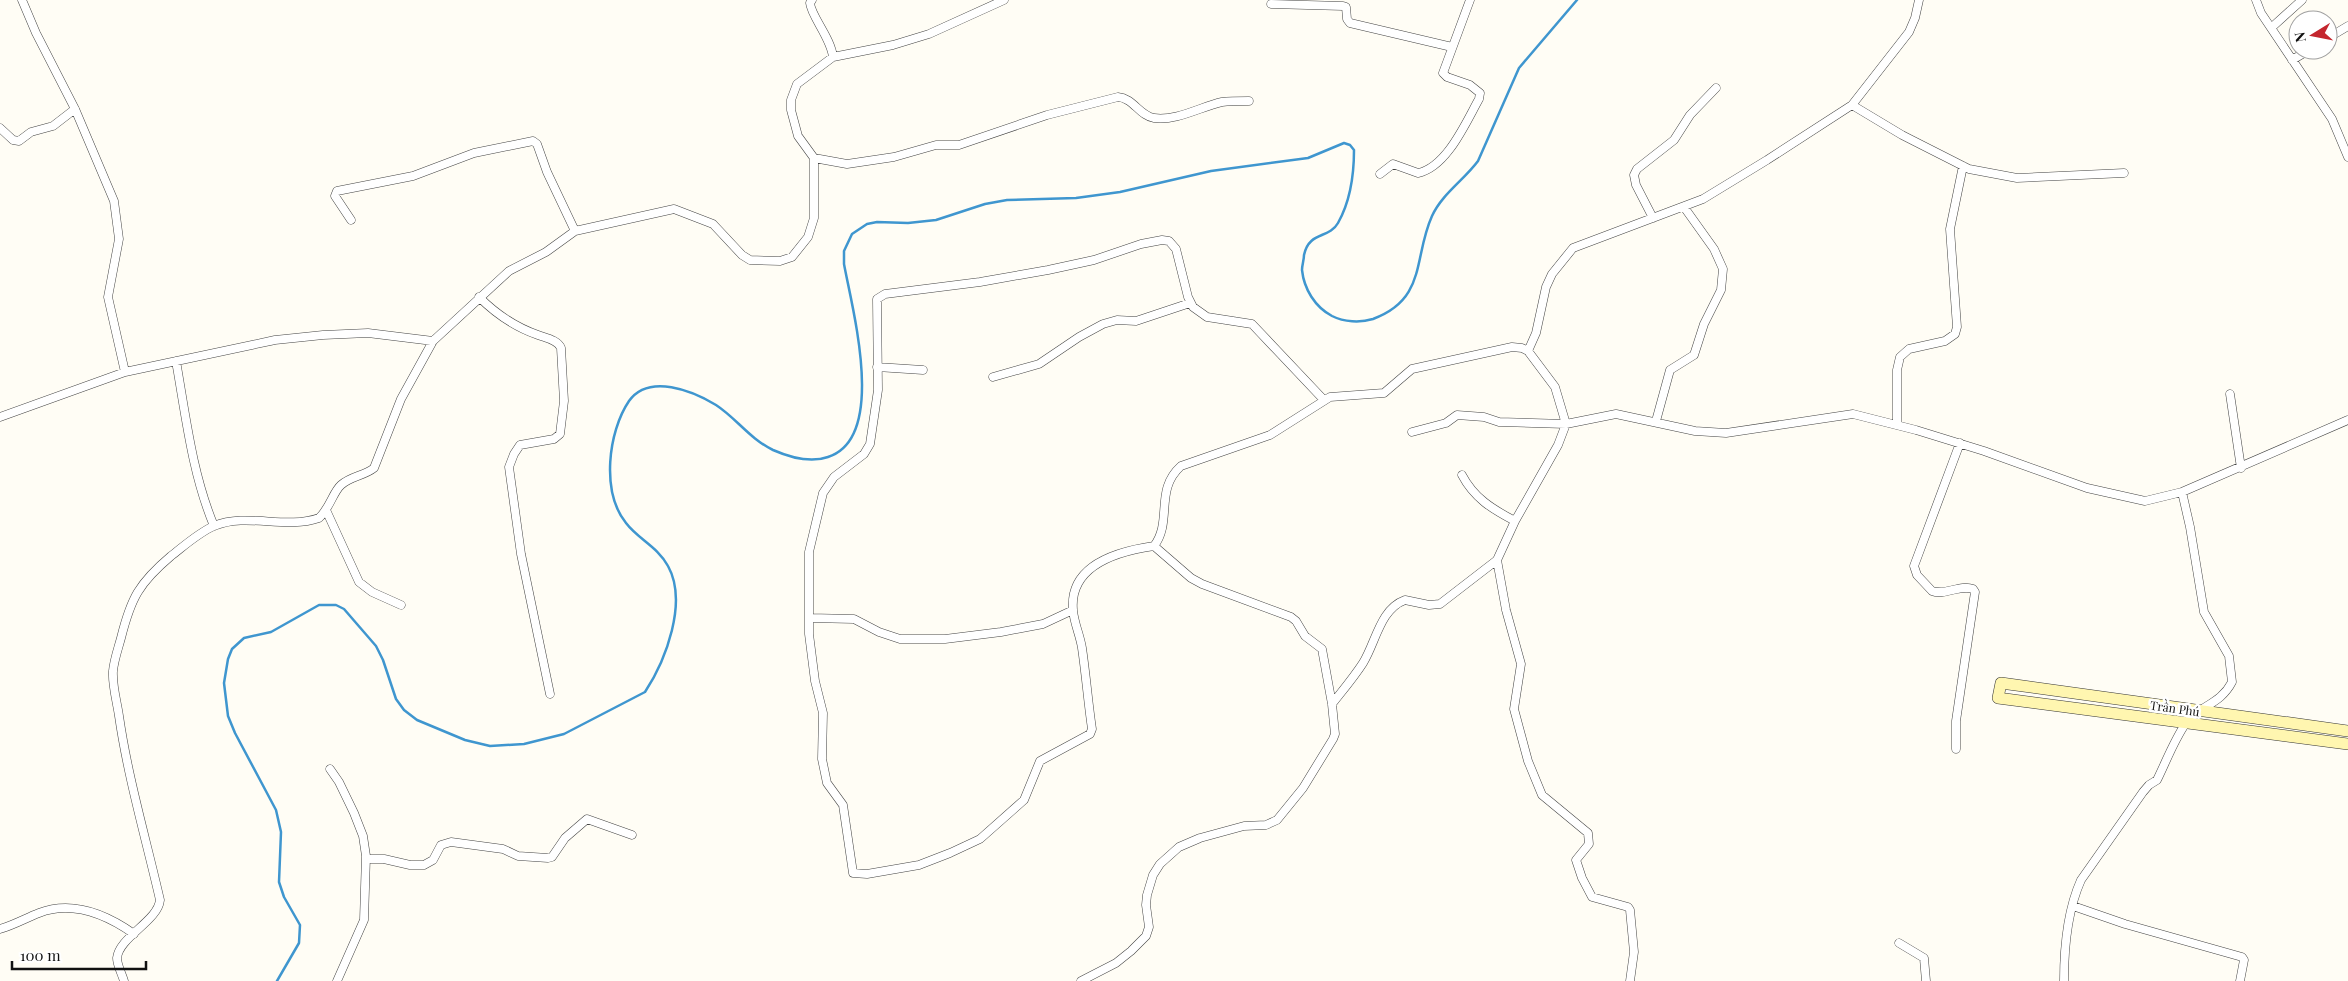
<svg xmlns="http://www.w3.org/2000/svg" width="2348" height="981" viewBox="0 0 2348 981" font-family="'Playfair Display',serif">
<rect width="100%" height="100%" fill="#fffdf5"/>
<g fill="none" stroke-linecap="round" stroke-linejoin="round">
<!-- stream -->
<path stroke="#3f96cf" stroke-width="2.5" d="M277,981l22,-38 1,-18 -16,-28 -5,-15 2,-50 -5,-22 -41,-77 -7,-17 -4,-33 4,-24 4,-10 12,-11 27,-6 48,-27h17l8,4 32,37 7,14 13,39 8,11 13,10 48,20 25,6 34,-2 40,-10 81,-42c21,-32 43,-90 23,-126 -10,-19 -30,-27 -42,-43 -25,-31 -18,-91 3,-122 20,-28 64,-10 87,4 20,13 34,34 57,45 16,7 38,13 55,7 60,-19 24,-149 16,-193v-13l8,-17 15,-10 10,-2 31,1 28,-3 49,-16 22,-4 69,-2 44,-6 91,-21 97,-13 36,-15 6,2 4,5c0,25 -3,50 -16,73 -9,16 -29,8 -34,32 0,5 -2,10 -2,15 2,19 13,37 30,46 12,6 28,7 41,3 54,-20 40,-61 59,-103 10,-22 32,-36 46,-55l41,-93 58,-68"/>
<!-- street casing -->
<g stroke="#444" stroke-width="9">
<path id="street" d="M22,0l14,33 39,76 39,92 5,38 -11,58 17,75
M812,0l-2,3c1,13 21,35 23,54
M2256,0l5,13 71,106 16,38
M1271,4l72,2 3,1 1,12 3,4 102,24
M2271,28l31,-28
M2328,38l20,-12
M2292,60l17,-10
M1852,105l50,30 67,34 48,9 107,-5
M0,128l13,12 6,1 12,-9 22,-6 22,-17
M814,158l33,6 47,-7 42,-12h23l88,-30 71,-18c15,1 22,19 36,21 23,3 46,-11 68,-16 8,-1 18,-1 27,-1
M1380,174l13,-10 25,9c29,-6 48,-51 61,-74l1,-6 -10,-8 -23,-8 -4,-4 27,-73
M1653,218l-17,-33 -2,-10 3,-6 37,-29 16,-25 26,-27
M351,220l-16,-24 2,-5 76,-15 61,-23 59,-12 4,3 10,28 28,59
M479,297c17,17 36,30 59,38 8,3 20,5 23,13l3,53 -4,33 -6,5 -34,6 -6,9 -5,13 12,87 29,140
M1528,351l8,-18 10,-46 6,-13 21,-26 130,-49 64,-39 85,-55 57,-73 6,-14 4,-18
M176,361c10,56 16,112 38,165
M877,367l46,3
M993,377l46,-13 40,-27 24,-13 14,-4 19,1 54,-18
M2230,394l11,74
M1323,399l-71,-75 -45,-7 -14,-10 -5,-10 -12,-48 -7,-8 -7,-1 -21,4 -47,16 -46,10 -68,12 -95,12 -8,5 1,91 -8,54 -6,10 -30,23 -11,16 -14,59v82l6,47 8,32 -1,46 5,24 16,22 10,68 14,1 52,-9 31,-12 30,-14 44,-39 16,-39 50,-27 2,-5c-4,-27 -6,-54 -10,-81 -2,-13 -8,-25 -9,-38 -4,-46 46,-59 81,-64 19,-25 0,-56 27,-80l89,-31 60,-38 54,-4 28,-24 100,-22 10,1 6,3 27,36 11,37 50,-10 79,17 31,2 127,-19 63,16 68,21 103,37 58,13 37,-9 166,-72
M0,417l125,-45 150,-32 48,-5 45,-2 65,8
M1656,421l14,-51 24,-15 10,-31 17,-34 2,-21 -9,-20 -30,-42
M1897,425v-55l3,-13 9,-8 36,-8 10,-7 2,-7 -7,-98 13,-63
M1462,475c12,23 30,34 53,46
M326,510l33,72 13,10 29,13
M1497,560l9,50 15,54 -7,45 14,52 14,34 46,38 1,11 -13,16 6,18 10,19 36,10 2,3 4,42 -4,29
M810,618l44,1 25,13 21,7h45l56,-7 42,-8 30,-14
M1332,704c11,-14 22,-27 31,-41 13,-21 17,-54 42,-63l24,5 11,-1 57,-44 18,-39 43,-76 8,-21 -67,-2 -15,-5 -27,-2 -11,8 -34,9
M1956,749v-28l19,-129 -2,-3c-13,-5 -28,7 -41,2l-15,-16 -3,-9 46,-123
M330,769l9,13 15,31 9,23 3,20 -2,64 -27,61
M366,859h18l26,6h14l9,-5 8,-15 10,-3 52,7 15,7 30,2 4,-1 13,-19 22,-19 45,16
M2073,906l52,18 117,33 2,3 -4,21
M0,929c14,-4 26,-11 39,-16 34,-13 68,2 95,21
M1899,943l25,15 2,23
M124,981c-2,-7 -7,-16 -7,-23 2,-21 41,-37 43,-58 -14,-61 -32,-122 -41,-184 -2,-14 -7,-31 -6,-45 1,-11 5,-22 8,-33 10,-40 18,-55 50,-82 13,-10 27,-23 43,-30 33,-14 71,4 105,-8 11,-10 14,-26 22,-33 10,-9 23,-9 33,-17l27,-69 32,-58 76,-70 37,-19 29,-21 99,-22 39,15 29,31 8,5 30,1 12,-4 16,-20 6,-19v-60l-16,-22 -7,-26v-10l6,-16 36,-27 60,-12 36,-11 75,-34
M1081,981l35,-18 15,-12 15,-15 3,-9 -3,-22 1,-10 6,-20 7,-11 19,-17 21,-9 44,-12 22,-1 11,-5 26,-32 30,-49 2,-5 -3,-30 -10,-55 -17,-13 -9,-15 -5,-4 -89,-33 -11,-6 -37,-32
M2064,981c0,-34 3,-70 17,-101l62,-88 6,-7 8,-5c9,-18 17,-40 29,-57 14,-18 34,-18 46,-41l-3,-26 -25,-44 -14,-85 -8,-35"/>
</g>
<!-- secondary casing -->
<g stroke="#333" stroke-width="12">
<path id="secondary" d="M2348,731l-347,-48 -3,15 350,46"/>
</g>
<!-- street -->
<use href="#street" stroke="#fff" stroke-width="8"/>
<!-- secondary -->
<use href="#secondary" stroke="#fff6b0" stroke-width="11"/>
</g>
<g text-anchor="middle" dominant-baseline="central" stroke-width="5" stroke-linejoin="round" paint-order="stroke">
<!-- street labels -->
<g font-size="12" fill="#111" stroke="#fff">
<text transform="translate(2175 708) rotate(8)">Trần Phú</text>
</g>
</g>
<!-- north arrow -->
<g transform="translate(2313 35) rotate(260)"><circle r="24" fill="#ffffff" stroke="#a0a0a0"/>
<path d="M0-4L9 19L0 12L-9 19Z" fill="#c4262e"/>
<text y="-8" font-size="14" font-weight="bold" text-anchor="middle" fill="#111111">N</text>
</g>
<!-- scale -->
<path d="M12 961v8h134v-8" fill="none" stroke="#111111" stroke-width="2.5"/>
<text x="20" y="961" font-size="15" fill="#111111" stroke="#ffffff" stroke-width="4" paint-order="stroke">100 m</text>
</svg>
